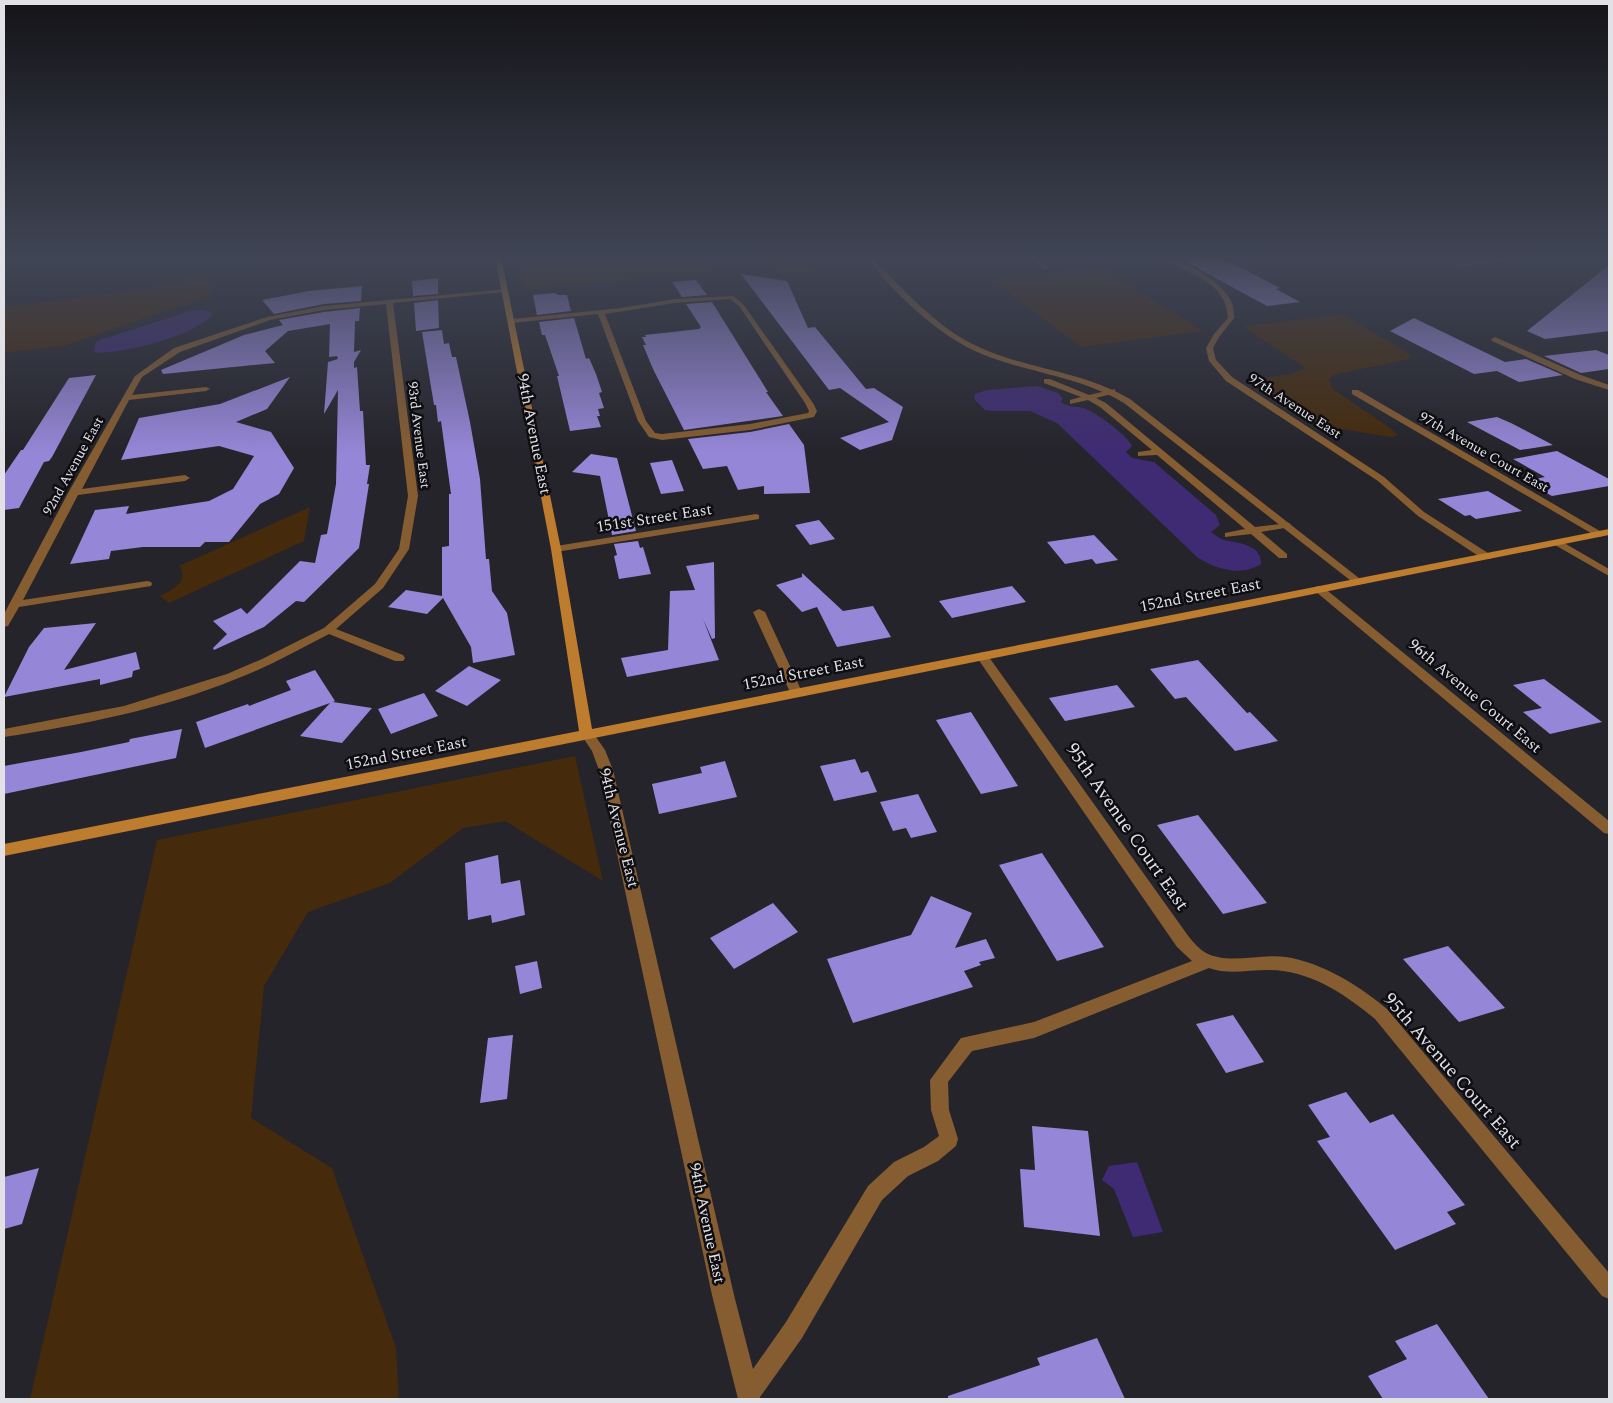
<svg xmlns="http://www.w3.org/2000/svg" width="1613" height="1403" viewBox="0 0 1613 1403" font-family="Spectral,serif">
<rect width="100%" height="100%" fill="#25242b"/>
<!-- green -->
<path fill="#452a0b" d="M516,257h317l8,11 -61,6 -9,-9 -247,25z
M1101,268l102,63 -122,16 -89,-67z
M207,274l6,21 -150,51 -59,7v-46l145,-18z
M1343,314l68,41 -2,4 -76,16 -4,5 4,9 60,41 5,6 -6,1 -15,-2 -60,-10 -63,-37 -3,-6 5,-3 35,-5 11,-4 2,-3 -58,-38 -1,-3z
M310,507l-6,34 -135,62 -9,-7c12,-6 30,-15 19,-30z
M575,756l28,125 -98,-60 -42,7 -73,55 -82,29 -44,74 -13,132 81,50 64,180 3,51h-369l127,-559z"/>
<!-- water -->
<path fill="#3f2b73" d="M202,310l9,2 1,4c-25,22 -81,35 -114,37l-4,-2 2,-9 4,-2 90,-29z
M1037,386l21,7 5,5 -2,4c6,5 14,4 22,6 12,3 44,27 49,38l-6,6 6,6 22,4 62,53 4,10 -9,7c4,3 9,7 13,8 13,3 38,4 37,24 -21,13 -46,5 -64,-7l-140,-134 -27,-12h-40l-5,-1 -11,-11 1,-5 12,-4z
M1137,1162l26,70 -30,5 -19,-48 -12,-9 7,-14z"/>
<!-- building -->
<path fill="#9686d7" d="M1177,257h43l60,31 -4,1 24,13 -33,4z
M1609,265v66l-64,8 -18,-8z
M741,274l46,7 21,47 7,-1 51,62 8,-1 29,19 -11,33 -32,10 -20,-12 49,-16 -49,-34 -11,2z
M438,278v16l-25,2 -1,-15z
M696,280l11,15 -25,2 -10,-15z
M362,286l-1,15 -37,3 -50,10 -12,-14 47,-9z
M554,293l5,2h8l4,16 -34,4 -4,-20z
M438,300l1,28 -23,3 -2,-28z
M712,302l56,90h-2l17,24 -99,14 -31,-61 -10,-24h3l-4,-8h4l-1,-2 54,-6 2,-2 -15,-23z
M360,308l-1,13h-4l-1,31 7,-2 -7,12v6l3,-1 3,44h3l3,54h4l-3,19h2l-10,64 -55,54 -8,-1 -32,26 -50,23 -1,-2 14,-14 -14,-13 28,-13 6,6 53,-53 15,2 6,-28 6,-1 9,-50 2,-94 -14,24 4,-52 10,-3 -1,-3 -8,1 1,-33 -42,7 -23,20 10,12 -112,11 -2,-4 83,-35 39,-10 -4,-5 45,-8z
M574,318l12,41 3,-1 7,16 6,18 -3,1 5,15 -6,1 2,7h-3l4,11 -31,4 -13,-55h2l-14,-41h-3l-3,-13z
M1414,318l91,44 21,-3 37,16 -44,7 -22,-11 -23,3 -84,-43z
M442,330l2,14 5,-1 3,14h4l14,65 10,57 6,80h3l3,32 15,22 8,42 -42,8 -2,-16 -28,-49 -16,16 -39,-7 18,-17 36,6v-49l7,-1v-52h2l-10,-73 -3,1 -2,-17h-2l-12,-73z
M1596,350l13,5v14l-28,4 -37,-17z
M96,375l-44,82 -3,4 -5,1 -25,46 -15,2v-35l17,-25h2l46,-72z
M290,377l-23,32 -31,13 35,10 23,36 -15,26 -19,10 -31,38h-24l-5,5h-57l-32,4 -2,8 -39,5 25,-54 34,-4 -3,8 83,-13 24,-12 21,-33 -35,-10 -98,14 18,-42 81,-14z
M1497,417l14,6 42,22 -33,5 -53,-28z
M789,424l15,21 6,48 -46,1v-8l-26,4 -11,-24 -24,3 -15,-30 62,-7z
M1557,451l52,28v7l-57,10 -28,-15 21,-4 -32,-18z
M591,454l26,4 19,73 -24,4 -12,-59 -28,-4z
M672,460l12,31 -23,3 -11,-31z
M1488,491l34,20 -46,8 -6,-4 -5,1 -27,-17z
M819,520l16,19 -25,6 -15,-20z
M1094,535l24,25 -22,4 -4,-5 -27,5 -18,-22z
M638,541l2,7 3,-1 8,27 -32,5 -5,-23 3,-1 -3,-11z
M714,562l1,76 -3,1 -9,-20 16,41 -92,17 -6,-19 47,-8 2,-59 25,-1 -9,-24z
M802,573l41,38 30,-5 18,31 -54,10 -20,-40 -15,5 -26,-27 26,-8z
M1012,586l14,16 -74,16 -13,-17z
M96,623l-32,47 72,-18 4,17 -7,2 -1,6 -32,8v-6l-96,18 25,-50 15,-19z
M1198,660l49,53 3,-1 28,29 -43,10 -49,-54 -11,2 -25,-30z
M469,666l32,14 -34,26 -32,-15z
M315,670l20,31 -2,1 39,6 -30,35 -42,-7 30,-33 -125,45 -9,-26 52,-18 1,2 42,-16 -5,-9z
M1544,679l58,43 -52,12 -27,-22 19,-4 -29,-23z
M1117,685l18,22 -70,14 -16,-23z
M424,693l14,23 -47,18 -13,-25z
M971,712l47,74 -37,8 -45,-74z
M182,729l-6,29 -172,36v-28l77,-14 48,-10 1,-3z
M855,759l6,14 7,-2 9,21 -43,9 -14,-35z
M725,761l12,36 -78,17 -7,-30 50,-11 -2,-6z
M918,794l19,38 -26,6 -5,-10 -13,3 -13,-29z
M1198,815l69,88 -44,11 -66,-89z
M1042,853l62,94 -47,14 -58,-96z
M498,855l3,29 19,-4 5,35 -33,8 -1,-8 -23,5 -3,-57z
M931,896l41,17 -17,35 31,-9 9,19 -16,4 2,3 -17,6 9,16 -120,36 -26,-64 84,-24z
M773,903l25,29 -64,37 -24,-31z
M1448,946l57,62 -46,14 -56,-63z
M537,961l5,27 -22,6 -5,-28z
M1233,1015l31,47 -38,11 -30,-49z
M513,1035l-6,64 -27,4 8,-65z
M1346,1092l24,31 23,-9 72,91 -18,7 9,12 -61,26 -78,-109 13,-4 -22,-32z
M1032,1126l56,5 12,105 -76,-9 -4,-58 15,1z
M39,1168l-17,56 -18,5v-52z
M1437,1324l52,75h-106l-15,-23 39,-17 -12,-18z
M1097,1338l28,61h-177v-3l92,-31 -3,-7z"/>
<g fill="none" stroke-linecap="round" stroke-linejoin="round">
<!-- lane -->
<path fill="#865d31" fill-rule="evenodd" d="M1044,379h6l39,16 26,-6v4l-19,5 10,5 149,124 35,-4v4l-29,5 26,22v4h-8l-28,-24 -26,3v-4l20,-4 -88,-74 -19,1v-4l14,-2 -52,-43 -12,-7 -18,4v-4l11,-3 -37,-14z
M759,609l6,3 37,80 -2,3 -4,1 -6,-4 -37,-80z"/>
<!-- street -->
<path fill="#865d31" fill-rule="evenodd" d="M4,257h26l-26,4z
M865,257h6c33,32 65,71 108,90 50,23 100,23 151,52l234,183 -5,3 -4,-1 -231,-181c-42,-25 -87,-29 -132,-45 -51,-18 -93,-61 -127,-101z
M1027,257h7l16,11 -5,1z
M1162,257c17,-1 57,24 66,39 5,7 6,14 6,22l-15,19 -6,11 3,12 16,17 152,100 40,35 67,43v4h-8l-65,-43 -40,-35 -152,-100 -17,-20 -3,-13 8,-14 14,-16c-2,-39 -41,-42 -66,-61z
M1516,257h17l-75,10 -3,-2z
M507,289l1,1 -3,2 -112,11 25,193 -9,53 -26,39 -47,41 67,26 2,3 -2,3h-8l-66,-27c-31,16 -61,33 -93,45 -73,30 -154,46 -232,58v-8l120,-23 103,-32 35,-15 62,-31 51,-44 24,-35 9,-53 -22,-192 -62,6 -54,10 -90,32 -38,25 -10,18 74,-8 4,2 -4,2 -77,9 -47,89 103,-14 5,3 -5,3 -107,14 -55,105 124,-19 4,1 1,2 -1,2 -132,21 -11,19 -4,1v-13l64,-121 67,-117 39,-28 93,-31 57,-11z
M733,296l10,8 70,99 4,8 -3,6 -64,13 -88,10 -13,-3 -11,-16 -40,-107 -86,9 -3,-2 3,-2 109,-11 54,-9zM730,299l9,7 66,97 4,8 -1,2 -58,11 -88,10 -7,-1 -9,-12 -41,-107 70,-11z
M1495,337l86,38 28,10v5l-34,-11 -83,-38 -1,-2z
M1352,390h6l247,144 -5,3 -4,-1 -244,-142z
M756,514l3,1v4l-203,33 -5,-3 5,-3z
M1559,540l50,29v7l-54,-31 -1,-2z
M1319,586l4,1 286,234v13l-5,-1 -289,-242 -1,-2 1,-2z
M982,652l4,1 203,284c5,6 10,12 17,16 23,12 55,0 80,4 37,6 72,28 101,52l222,264v26l-7,-3 -227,-277c-30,-25 -67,-50 -108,-49 -19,0 -39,5 -58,-2l-175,70 -62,13 -24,31 1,28 9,29 -2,7 -18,15 -30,15 -26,24 -80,138 -42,59v2h-22l-26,-104 -113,-525 -7,-19 -12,-18 1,-3h10l14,20 8,20 121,525 19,74 33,-47 82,-136 26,-24 30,-15 15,-11 -8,-26 -1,-30 31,-42 73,-16 158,-61 -15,-14 -199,-288 -2,-3z"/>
<!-- secondary -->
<path fill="#bd7c2e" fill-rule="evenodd" d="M495,257h6l60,292 31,180 1017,-200v6l-1605,321v-12l575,-113 -28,-182z"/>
</g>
<!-- sky -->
<linearGradient id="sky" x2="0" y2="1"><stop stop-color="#141418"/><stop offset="0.57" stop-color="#404555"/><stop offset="1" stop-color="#404555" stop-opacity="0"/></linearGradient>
<rect width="1613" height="453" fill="url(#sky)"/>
<g text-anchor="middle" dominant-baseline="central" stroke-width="5" stroke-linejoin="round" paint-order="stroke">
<!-- far-street labels -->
<g font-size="14" fill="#e1e1e6" stroke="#0e0d11">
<text transform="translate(1295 406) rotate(33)">97th Avenue East</text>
<text transform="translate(419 435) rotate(83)">93rd Avenue East</text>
<text transform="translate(1484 452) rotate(30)">97th Avenue Court East</text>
<text transform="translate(73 466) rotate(-61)">92nd Avenue East</text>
</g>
<!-- street labels -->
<g font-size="16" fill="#e1e1e6" stroke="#0e0d11">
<text transform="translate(534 434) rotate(79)">94th Avenue East</text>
<text transform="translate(654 518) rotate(-9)">151st Street East</text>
<text transform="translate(1200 595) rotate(-11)">152nd Street East</text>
<text transform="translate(803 673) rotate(-11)">152nd Street East</text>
<text transform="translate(1475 696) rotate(40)">96th Avenue Court East</text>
<text transform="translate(406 753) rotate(-11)">152nd Street East</text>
<text transform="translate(619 828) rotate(76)">94th Avenue East</text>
<text transform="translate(707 1223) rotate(78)">94th Avenue East</text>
</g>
<!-- near-street labels -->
<g font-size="19" fill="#e1e1e6" stroke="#0e0d11">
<text transform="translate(1127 827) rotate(55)">95th Avenue Court East</text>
<text transform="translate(1452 1071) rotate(49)">95th Avenue Court East</text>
</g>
</g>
<!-- border -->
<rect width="1613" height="1403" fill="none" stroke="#e1e1e6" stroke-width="10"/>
</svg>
